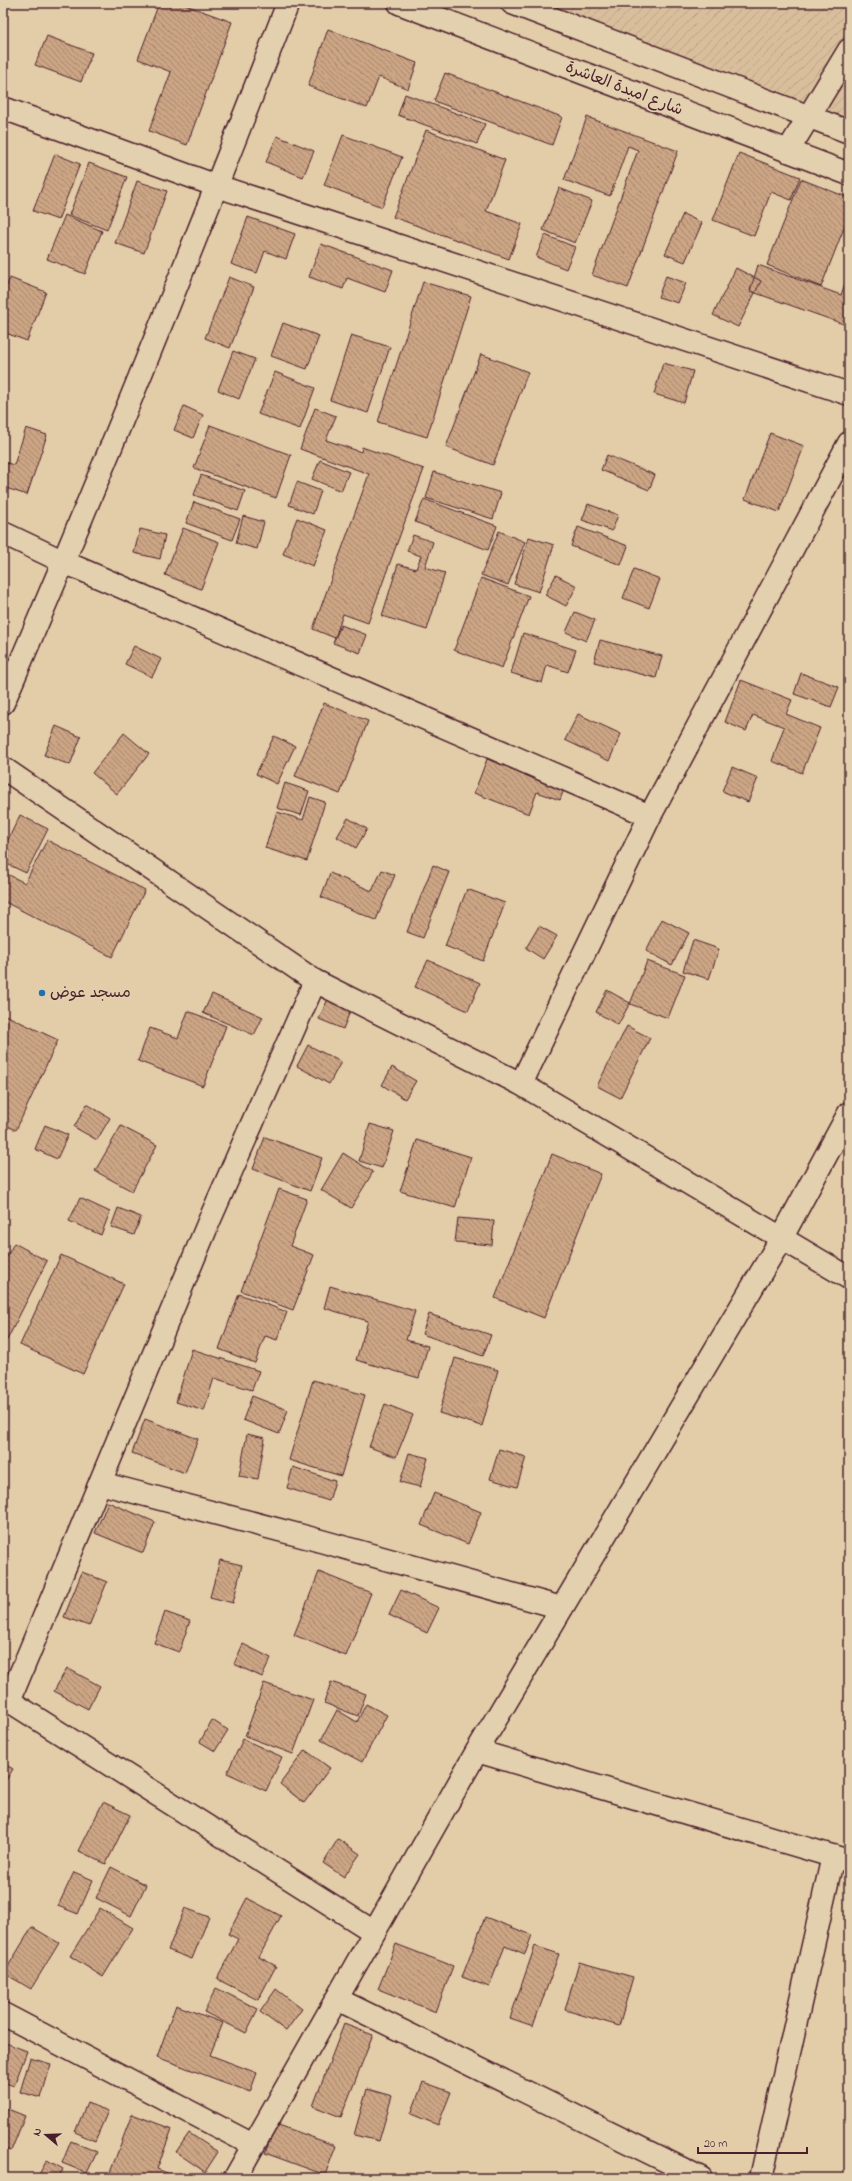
<svg xmlns="http://www.w3.org/2000/svg" width="852" height="2181" viewBox="0 0 852 2181" font-family="'Indie Flower','Playpen Sans Arabic',sans-serif">
<defs>
<pattern id="industrial-furrows" width="10" height="10" patternUnits="userSpaceOnUse"><rect width="10" height="10" fill="#d9be9c"/><path d="M-1 1l2-2M0 10L10 0M9 11l2-2" fill="none" stroke="#bca387"/></pattern>
<pattern id="building-back-hatch" width="6" height="6" patternUnits="userSpaceOnUse"><rect width="6" height="6" fill="#cba584"/><path d="M-1 5l2 2M0 0l6 6M5-1l2 2" fill="none" stroke="#a7866c"/></pattern>
</defs>
<rect width="100%" height="100%" fill="#e3cda9"/>
<filter id="ink" filterUnits="userSpaceOnUse"><feTurbulence type="fractalNoise" baseFrequency=".025" numOctaves="2"/><feDisplacementMap in="SourceGraphic" scale="8" xChannelSelector="R" yChannelSelector="G"/><feConvolveMatrix kernelMatrix="1 2 1 2 8 2 1 2 1" color-interpolation-filters="sRGB"/></filter>
<g filter="url(#ink)">
<!-- industrial -->
<path fill="url(#industrial-furrows)" d="M538,3h311v117z"/>
<!-- building -->
<path fill="url(#building-back-hatch)" stroke="#4a1f2b" d="M159,3h21l52,19 -45,123 -38,-14 22,-59 -33,-13z
M328,29l89,34 -9,26 -29,-12 -12,31 -59,-22z
M47,36l45,17 -11,29 -46,-17z
M445,73l117,44 -10,28 -118,-44z
M405,94l80,30 -8,20 -79,-29z
M587,117l91,34 -50,137 -36,-13 46,-125 -10,-4 -18,50 -46,-16z
M426,130l79,30 -19,51 36,13 -13,35 -116,-42z
M343,135l59,22 -20,50 -58,-22z
M277,136l37,15 -11,26 -37,-15z
M739,153l61,24 -9,23 -20,-8 -17,44 -41,-16z
M55,154l25,10 -22,56 -25,-9z
M89,163l38,14 -20,53 -38,-15z
M801,179l48,19v17l-28,72 -54,-22z
M137,181l30,10 -23,62 -29,-10z
M559,188l33,13 -17,42 -32,-13z
M683,214l19,9 -17,39 -20,-8z
M65,215l37,16 -17,43 -38,-15z
M248,217l47,17 -9,25 -21,-8 -8,22 -26,-9z
M545,235l30,12 -9,22 -30,-12z
M321,244l72,26 -8,22 -38,-14 -4,11 -34,-12z
M758,265l83,30 8,-23v54l-99,-35z
M736,268l25,13 -23,46 -25,-12z
M666,276l20,7 -8,20 -20,-6z
M229,277l25,10 -24,61 -25,-10z
M10,278l36,14 -19,49 -24,-9v-37z
M423,282l48,14 -44,141 -49,-15z
M283,323l36,13 -12,33 -36,-13z
M351,335l39,12 -22,66 -38,-13z
M233,351l22,8 -16,40 -21,-9z
M481,354l47,18 -35,93 -47,-18z
M663,363l30,8 -9,32 -30,-9z
M275,372l40,16 -15,41 -42,-15z
M184,406l19,9 -10,23 -19,-8z
M315,408l21,8 -10,24 35,12 1,-5 62,22 -56,154 -25,-9 -8,24 -22,-9 56,-155 -69,-25z
M210,425l81,30 -15,43 -82,-30z
M26,428l21,7 -20,60 -24,-8v-25l11,3z
M770,433l34,13 -25,66 -34,-13z
M607,455l48,20 -6,15 -48,-20z
M320,460l29,12 -8,19 -29,-12z
M434,472l67,21 -8,26 -67,-21z
M201,475l44,16 -7,20 -44,-16z
M297,482l24,9 -8,23 -24,-9z
M424,499l73,27 -9,24 -73,-28z
M194,502l46,17 -8,21 -46,-17z
M588,504l30,11 -6,16 -30,-11z
M243,516l21,6 -7,27 -21,-6z
M297,518l30,12 -14,36 -30,-12z
M578,527l50,19 -7,19 -50,-19z
M183,528l36,14 -18,47 -36,-14z
M140,529l25,6 -5,24 -26,-6z
M499,531l26,11 -17,43 -27,-10z
M413,535l20,7 -8,25 20,6 -18,57 -45,-14 16,-52 18,5 5,-13 -14,-5z
M529,537l25,8 -15,47 -25,-8z
M634,569l26,10 -11,29 -26,-10z
M556,575l21,11 -11,20 -21,-11z
M481,578l48,18 -27,72 -48,-18z
M575,612l20,8 -9,21 -20,-9z
M341,625l26,10 -7,18 -27,-10z
M523,633l53,17 -8,22 -21,-7 -5,18 -31,-10z
M600,640l62,16 -6,22 -62,-16z
M134,646l27,13 -9,18 -27,-13z
M801,673l38,14 -8,20 -37,-13z
M741,680l51,20 -6,14 34,14 -18,45 -30,-12 12,-34 -31,-12 -7,16 -21,-9z
M324,703l44,18 -28,73 -45,-18z
M578,714l43,20 -12,27 -44,-21z
M56,726l25,11 -11,28 -26,-10z
M124,733l25,21 -32,40 -25,-21z
M274,736l21,10 -18,38 -21,-10z
M487,759l77,30 -4,11 -23,-8 -8,22 -55,-21z
M732,767l26,11 -10,24 -26,-11z
M285,783l24,8 -8,24 -24,-7z
M310,797l15,5 -18,59 -42,-13 12,-36 26,8z
M20,815l28,14 -22,44 -23,-11v-12z
M348,818l19,11 -11,19 -19,-11z
M47,840l98,50 -33,67 -109,-56v-29l22,11z
M433,865l16,7 -26,66 -16,-6z
M382,870l13,5 -19,45 -55,-23 9,-24 42,18z
M467,889l38,14 -22,58 -38,-15z
M662,919l27,14 -17,32 -26,-14z
M539,926l18,10 -14,23 -17,-11z
M693,940l26,9 -10,30 -26,-8z
M428,960l52,23 -12,28 -53,-24z
M647,961l38,14 -17,43 -38,-14z
M607,990l23,13 -12,22 -22,-13z
M212,994l51,23 -9,18 -51,-22z
M328,999l23,10 -8,20 -24,-10z
M188,1011l38,15 -23,60 -65,-25 12,-33 28,10z
M3,1014l55,26 -42,90 -13,-6z
M627,1026l23,12 -30,60 -23,-12z
M308,1045l33,17 -12,22 -32,-18z
M392,1067l24,14 -11,18 -23,-14z
M87,1104l23,14 -13,22 -23,-13z
M370,1124l24,7 -12,37 -23,-7z
M45,1125l23,10 -11,24 -22,-10z
M121,1126l36,19 -25,46 -37,-20z
M265,1137l57,21 -12,33 -57,-22z
M417,1140l54,17 -16,51 -55,-17z
M343,1153l30,19 -22,36 -30,-18z
M552,1154l49,20 -57,144 -49,-20z
M279,1189l28,10 -17,47 24,9 -21,55 -52,-19z
M80,1198l30,14 -9,23 -32,-14z
M118,1208l23,9 -7,18 -23,-8z
M458,1218l36,3 -2,24 -37,-3z
M14,1243l33,18 -40,79 -4,-2v-74z
M61,1255l63,29 -41,90 -63,-29z
M330,1286l85,25 -9,29 22,6 -9,32 -63,-18 12,-39 -44,-13z
M239,1294l48,18 -10,28 -12,-4 -10,27 -36,-14z
M429,1314l62,21 -8,21 -61,-22z
M192,1349l67,22 -7,19 -38,-12 -10,33 -28,-9z
M455,1358l43,12 -16,56 -43,-13z
M313,1380l52,15 -24,81 -52,-16z
M252,1396l36,14 -9,24 -36,-14z
M385,1404l28,11 -17,42 -27,-10z
M145,1419l53,20 -13,34 -53,-20z
M247,1434l18,4 -7,41 -19,-3z
M499,1449l27,8 -9,30 -27,-8z
M409,1453l19,5 -8,29 -20,-5z
M293,1467l42,14 -6,20 -42,-13z
M434,1493l47,19 -13,32 -47,-19z
M108,1502l47,20 -12,31 -48,-20z
M220,1560l22,5 -9,38 -23,-6z
M82,1572l25,10 -18,44 -25,-9z
M319,1572l52,21 -25,63 -52,-21z
M401,1590l38,18 -12,25 -38,-18z
M165,1612l25,9 -11,31 -25,-9z
M243,1644l28,14 -9,19 -28,-13z
M67,1668l33,18 -12,23 -34,-18z
M331,1682l35,12 -8,22 -34,-13z
M264,1683l49,17 -20,54 -48,-18z
M366,1704l21,11 -25,47 -41,-22 16,-30 20,12z
M212,1720l16,10 -13,21 -15,-9z
M243,1739l39,18 -16,34 -39,-18z
M305,1750l25,18 -26,35 -24,-19z
M3,1763l10,6 -10,16z
M103,1802l27,13 -24,49 -27,-13z
M338,1839l22,15 -16,23 -21,-14z
M111,1867l35,18 -15,31 -35,-18z
M74,1872l19,8 -15,34 -20,-8z
M247,1898l34,18 -22,41 17,9 -18,34 -41,-21 21,-40 -10,-5z
M100,1908l33,20 -30,49 -33,-21z
M185,1908l24,9 -17,42 -24,-9z
M485,1917l47,18 -7,19 -20,-8 -16,41 -27,-10z
M32,1927l27,16 -28,46 -27,-16z
M396,1944l57,22 -17,46 -58,-23z
M535,1946l24,8 -26,72 -23,-8z
M579,1962l54,15 -14,49 -54,-16z
M216,1988l42,21 -12,24 -42,-21z
M276,1989l26,20 -16,22 -26,-19z
M176,2005l47,18 -13,32 47,18 -7,19 -93,-35z
M344,2024l29,11 -32,82 -28,-11z
M3,2042l24,9 -13,35 -11,-4z
M30,2058l21,6 -10,34 -21,-6z
M423,2082l28,10 -13,33 -27,-11z
M367,2089l25,7 -13,45 -25,-6z
M87,2103l21,8 -13,30 -20,-9z
M3,2107l22,9 -14,35 -8,-3z
M132,2114l40,15 -15,40 23,9h-72z
M276,2124l60,22 -11,29 -60,-22z
M189,2133l29,19 -13,20 -29,-20z
M71,2141l26,11 -10,21 -25,-10z
M3,2151l3,2 -3,8z
M47,2160l16,9 -5,9h-21z"/>
<g fill="none" stroke-linecap="round" stroke-linejoin="round">
<!-- minor casing -->
<g stroke="#4a1f2b" stroke-width="25">
<path id="minor" d="M3,108l214,78 632,208
M3,533l61,29 586,254
M3,703c100,-231 194,-465 285,-700
M3,768l312,213 206,103 328,194
M521,1084l129,-268 199,-373
M100,1483l210,55 252,70
M3,1697l371,235
M9,1701l201,-482 105,-238
M477,1751l372,110
M337,1999l364,179
M3,2014l250,131
M235,2178l242,-427 304,-512 68,-126
M761,2178l72,-322"/>
</g>
<!-- tertiary casing -->
<g stroke="#4a1f2b" stroke-width="25">
<path id="tertiary" d="M788,151l61,-101"/>
</g>
<!-- secondary casing -->
<g stroke="#4a1f2b" stroke-width="25">
<path id="secondary" d="M399,3l450,171
M512,3l337,129"/>
</g>
<!-- minor -->
<use href="#minor" stroke="#e3d0ae" stroke-width="22"/>
<!-- tertiary -->
<use href="#tertiary" stroke="#e3d0ae" stroke-width="22"/>
<!-- secondary -->
<use href="#secondary" stroke="#e3d0ae" stroke-width="22"/>
</g>
</g>
<!-- markers -->
<circle fill="#1f6fb2" stroke="#e3d0ae" stroke-width="1.5" cx="42" cy="993" r="4"/>
<g text-anchor="middle" dominant-baseline="central" stroke-width="3" stroke-linejoin="round" paint-order="stroke">
<!-- street labels -->
<g font-size="16" fill="#4a1f2b" stroke="#e3d0ae">
<text transform="translate(624 89) rotate(21)">شارع امبدة العاشرة</text>
</g>
<!-- poi labels -->
<g font-size="16" fill="#4a1f2b" stroke="#e3d0ae" text-anchor="start">
<text x="50" y="993">مسجد عوض</text>
</g>
</g>
<!-- margin -->
<rect width="852" height="2181" fill="none" stroke="#e3d0ae" stroke-width="16"/>
<rect x="8" y="8" width="836" height="2165" fill="none" stroke="#4a1f2b" stroke-width="1.5" filter="url(#ink)"/>
<!-- north arrow -->
<g transform="translate(46 2135) rotate(289)" stroke="#e3d0ae" stroke-width="3" paint-order="stroke">
<path d="M0-3L7 15L0 10L-7 15Z" fill="#4a1f2b"/>
<text y="-6" font-size="11" font-weight="bold" text-anchor="middle" fill="#4a1f2b">N</text>
</g>
<!-- scale -->
<path d="M698 2147v6h109v-6" fill="none" stroke="#4a1f2b" stroke-width="2"/>
<text x="704" y="2147" font-size="12" fill="#4a1f2b" stroke="#e3d0ae" stroke-width="3" paint-order="stroke">20 m</text>
</svg>
